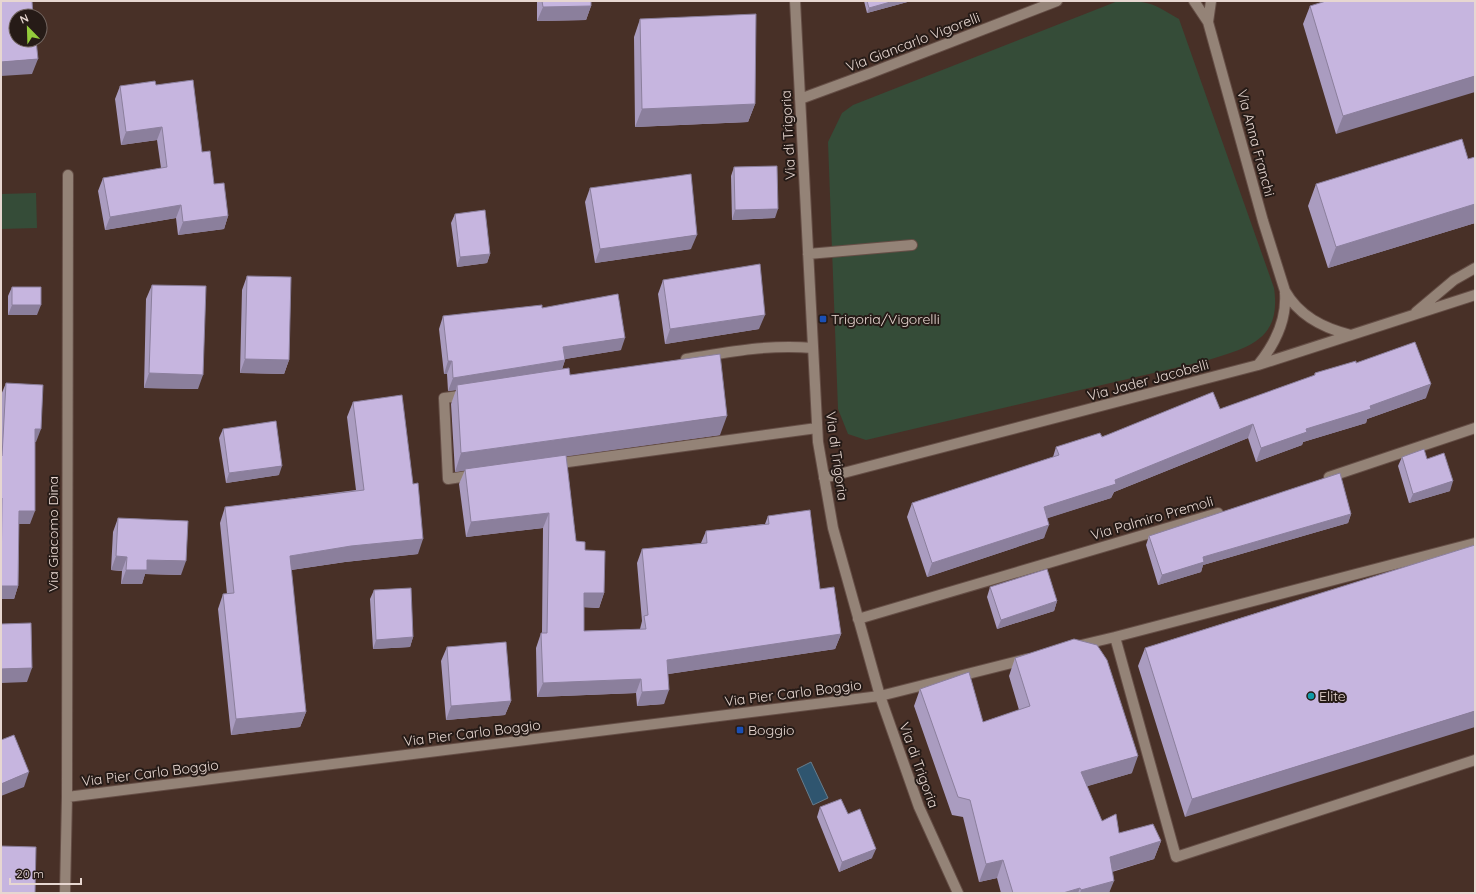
<svg xmlns="http://www.w3.org/2000/svg" width="1476" height="894" viewBox="0 0 1476 894" font-family="Quicksand,sans-serif">
<rect width="100%" height="100%" fill="#483027"/>
<!-- green -->
<path fill="#354c38" d="M1118,1c32,0 34,2 61,18l95,269c8,53 -27,60 -69,73l-339,79 -18,-6 -10,-25 -10,-267 14,-29 11,-8z
M36,193l1,35 -36,1v-35z"/>
<!-- water -->
<path fill="#2f556f" stroke="#667c8c" d="M811,762l17,36 -15,7 -16,-36z"/>
<g fill="none" stroke-linecap="round" stroke-linejoin="round">
<!-- minor casing -->
<g stroke="#654e46" stroke-width="12">
<path id="minor" d="M795,1l23,441 15,86 47,168 39,111 39,86
M1194,1l14,21
M1211,1l-3,21 55,199 22,70c14,25 38,37 66,44
M800,99l68,-25 189,-73
M808,254l104,-9
M1416,312l38,-32 21,-12
M686,359c44,-7 82,-15 127,-11
M1258,365c17,-21 29,-44 27,-72
M467,395l-23,3 4,81 26,-4
M553,464l264,-36
M1329,477l146,-49
M824,478l434,-113 217,-70
M1475,543l-360,94 61,220 299,-97
M858,619l360,-106
M1077,646l38,-9
M67,797l813,-101 147,-37
M65,893l2,-96 1,-622"/>
</g>
<!-- minor -->
<use href="#minor" stroke="#948377" stroke-width="10"/>
</g>
<!-- wall -->
<path fill="#aa9cc0" d="M537,1h54v5l-5,14 -49,1z
M864,1h47l-44,12z
M1475,1l-139,133 -33,-110 7,-18z
M640,19l115,85 -7,18 -113,5 -1,-90z
M156,85l46,67 12,32 14,32 -4,13 -46,6 -2,-17 -71,12 -7,-39 5,-13 58,-10 -4,-28 -36,5 -6,-46 5,-13z
M1475,157v66l-147,45 -20,-62 8,-22 152,-25z
M734,167l41,51 -43,2 -1,-44z
M590,188l101,61 -96,14 -10,-61z
M455,214l35,40 -3,9 -30,4 -6,-44z
M247,276l42,84 -5,14 -44,-1 2,-83z
M663,280l96,49 -94,15 -7,-50z
M152,285l46,104 -54,-1 2,-89z
M12,287l25,28h-29v-19z
M542,308l79,42 -56,9v1l-3,9 8,6 150,60 -154,21 10,85 9,9 19,43 -5,15 -15,-1v24l56,-2 2,-8 -5,-58 5,-14 59,-6 5,-12 59,-7 3,-8 52,73 21,45 -6,15 -167,25 -4,30 -27,2 -1,-13 -99,4 -1,-49 5,-15h1l1,-105 -77,9 -7,-53 6,-14 -10,2 -4,-68 5,-14 -8,1 -1,-17h-3l-5,-45 4,-13z
M1356,363l70,35 -59,21 -1,4 -63,19 -1,3 -46,17 -8,-24 -134,54 -3,6 -64,20 -3,20 -117,39 -20,-60 5,-14 141,-46 3,-10 164,-38 94,-33 1,-3z
M6,383l30,59h-1l-5,82h-11l-1,62 -4,13h-13v-204z
M353,402l65,152 -73,8 -54,8 15,142 -6,15 -69,8 -13,-126 5,-15h4l-7,-71 5,-16 131,-17 -9,-73z
M223,429l56,46 -53,8 -7,-45z
M1402,457l25,2 23,32 -41,12 -11,-37z
M1351,514l-3,9 -145,42 -2,7 -43,13 -12,-40 3,-9z
M118,518l63,57 -36,-1 -3,10h-21l1,-13 -11,-1 2,-38z
M1475,545l-290,272 -47,-151 7,-18z
M990,587l67,14 -3,10 -57,18 -10,-32z
M374,590l39,47 -3,10 -37,2 -3,-50z
M447,647l64,54 -6,14 -59,5 -5,-59z
M1015,658l117,115 -45,13 15,35 17,12 42,8 -7,18 -42,13 -3,21h-108l-4,-15 -18,4 -16,-65 -11,-2 -38,-109 6,-17 63,33 36,-12 -10,-34z
M820,807l28,7 24,44 -33,14 -22,-55z"/>
<!-- shaded-wall -->
<path fill="#8b7f9c" d="M894,1h17l-44,12 2,-5z
M591,6l-5,14 -49,1 6,-14z
M38,59l-6,15 -31,2v-14z
M1475,76v16l-139,42 7,-18z
M755,104l-7,18 -113,5 7,-18z
M162,127l-5,13 -36,5 5,-13z
M1475,204v19l-147,45 8,-21z
M181,205l-5,13 -71,12 5,-13z
M778,209l-3,9 -43,2 3,-10z
M228,216l-4,13 -46,6 5,-13z
M697,235l-6,14 -96,14 5,-14z
M490,254l-3,9 -30,4 3,-10z
M12,305h29l-4,10h-29z
M765,315l-6,14 -94,15 5,-15z
M625,338l-4,12 -62,10 4,-13z
M245,359l44,1 -5,14 -44,-1z
M565,360l-4,13 -104,12 -1,5 -8,1 5,-13z
M448,361h4l-5,13h-3z
M149,373l54,2 -5,14 -54,-1z
M1431,384l-5,14 -59,21 -1,4 -63,19 -1,3 -46,17 5,-14 45,-19z
M727,416l-7,19 -265,37 6,-19z
M1253,424l-5,14 -134,54 -3,6 -72,23 5,-14 71,-27z
M35,429h6l-5,13h-5z
M282,466l-3,9 -53,8 3,-10z
M1453,481l-3,10 -41,12 4,-9z
M19,511h16l-5,13h-16z
M549,513l-6,15 -77,9 5,-15z
M1351,514l-3,9 -145,42 -2,7 -43,13 4,-10 41,-18z
M1049,525l-5,13 -117,39 5,-14z
M423,539l-5,15 -73,8 -61,9 6,-15 61,-10z
M116,556l11,1 -5,14 -11,-1z
M147,560l39,1 -5,14 -36,-1 -3,10h-21l5,-14z
M1,586h17l-4,13h-13z
M584,593h20l-5,15 -21,-1z
M1057,601l-3,10 -57,18 4,-9z
M841,634l-6,15 -173,26 5,-15z
M413,637l-3,10 -37,2 3,-9z
M32,668l-5,14 -26,1v-14z
M641,679l-5,14 -99,4 6,-14z
M669,690l-5,14 -27,2 5,-14z
M511,701l-6,14 -59,5 5,-14z
M1475,711v16l-290,90 7,-18z
M306,712l-6,15 -69,8 5,-16z
M1138,756l-6,17 -57,17 6,-18z
M29,772l-5,15 -23,9v-12z
M1161,841l-7,18 -51,15 7,-17z
M876,849l-4,9 -33,14 3,-10z
M1003,860l-6,18 -18,4 7,-18z
M1114,881l-5,12h-29l1,-3z
M1080,888l-2,5h-15z"/>
<!-- building -->
<path fill="#c6b5df" stroke="#8b7f9c" d="M1,1h31l1,15h-17v24h20l2,19 -37,3z
M542,1h49v5l-48,1z
M867,1h27l-25,7z
M1326,1h149v75l-132,40 -33,-110z
M756,14l-1,90 -113,5 -2,-90z
M193,80l9,72 8,-1 4,33 10,-1 4,33 -45,6 -2,-17 -71,12 -7,-39 64,-11 -5,-40 -36,5 -6,-46 35,-5 1,4z
M1462,139l6,20 7,-2v47l-139,43 -20,-63z
M777,166l1,43 -43,1 -1,-43z
M691,174l6,61 -97,14 -10,-61z
M485,210l5,44 -30,3 -5,-43z
M760,264l5,51 -95,14 -7,-49z
M247,276l44,1 -2,83 -44,-1z
M152,285l54,1 -3,89 -54,-2z
M12,287h29v18h-29z
M618,294l7,44 -62,9 2,13 -112,18 -1,-17h-4l-5,-45 99,-11v3z
M1415,342l16,42 -61,22 1,3 -65,20 1,3 -46,16 -8,-24 -138,56 1,4 -72,23 5,18 -117,38 -20,-60 147,-48 -3,-8 44,-14 2,4 111,-45 7,17 95,-34v-2l41,-12v2z
M720,354l7,62 -266,37 -4,-68 112,-17 1,7z
M6,383l37,2 -2,44h-6v82h-16l-1,75h-17l1,-88h-1v-42h1z
M402,395l11,89 5,-1 5,56 -72,7 -61,10 16,156 -70,7 -13,-125 11,-1 -9,-86 139,-17 -11,-88z
M276,421l6,45 -53,7 -6,-44z
M1424,449l3,10 17,-6 9,28 -40,13 -11,-37z
M566,455l10,86 9,1v8l20,1 -1,42h-20v38l62,-2 -2,-13 4,-1 -6,-66 65,-6 -1,-12 63,-7 -1,-8 42,-6 10,79 14,-2 7,47 -174,26 2,30 -27,2 -1,-13 -98,4 -2,-50h6l2,-120 -78,9 -6,-53z
M1340,473l11,41 -148,43 1,5 -42,13 -13,-39z
M118,518l70,3 -2,40 -39,-1v10h-21l1,-13 -11,-1z
M1475,545v166l-283,88 -47,-151z
M1047,569l10,32 -56,19 -11,-33z
M411,588l2,49 -37,3 -2,-50z
M31,623l1,45 -31,1v-45z
M1074,639l23,6 10,15 31,96 -57,16 21,49 14,-7 3,19 34,-9 8,17 -51,16 4,24 -33,9 -1,-2 -17,5h-50l-10,-33 -17,4 -16,-64 -12,-3 -38,-108 49,-17 14,50 47,-16 -15,-48z
M506,642l5,59 -60,5 -4,-59z
M14,735l15,37 -28,12v-44z
M841,799l7,15 12,-5 16,40 -34,13 -22,-55z
M1,846l35,1 -1,46h-34z"/>
<!-- markers -->
<g fill="#1a4fb4" stroke="#261b17" stroke-width="1.5">
<rect x="819" y="315" width="8" height="8" rx="2"/>
<rect x="736" y="726" width="8" height="8" rx="2"/>
</g>
<circle fill="#0f9aa8" stroke="#261b17" stroke-width="1.5" cx="1311" cy="696" r="4"/>
<g text-anchor="middle" dominant-baseline="central" stroke-width="4" stroke-linejoin="round" paint-order="stroke">
<!-- street labels -->
<g font-size="14" fill="#e7d7d1" stroke="#261b17">
<text transform="translate(913 42) rotate(-21)">Via Giancarlo Vigorelli</text>
<text transform="translate(788 135) rotate(-93)">Via di Trigoria</text>
<text transform="translate(1256 143) rotate(75)">Via Anna Franchi</text>
<text transform="translate(1148 380) rotate(-15)">Via Jader Jacobelli</text>
<text transform="translate(837 456) rotate(82)">Via di Trigoria</text>
<text transform="translate(1152 518) rotate(-16)">Via Palmiro Premoli</text>
<text transform="translate(53 534) rotate(-90)">Via Giacomo Dina</text>
<text transform="translate(793 693) rotate(-7)">Via Pier Carlo Boggio</text>
<text transform="translate(472 733) rotate(-7)">Via Pier Carlo Boggio</text>
<text transform="translate(919 765) rotate(70)">Via di Trigoria</text>
<text transform="translate(150 773) rotate(-7)">Via Pier Carlo Boggio</text>
</g>
<!-- poi labels -->
<g font-size="14" fill="#e7d7d1" stroke="#261b17" text-anchor="start">
<text x="831" y="319">Trigoria/Vigorelli</text>
<text x="1319" y="696">Elite</text>
<text x="748" y="730">Boggio</text>
</g>
</g>
<!-- border -->
<rect width="1476" height="894" fill="none" stroke="#e7d7d1" stroke-width="4"/>
<!-- north arrow -->
<g transform="translate(28 28) rotate(337)"><circle r="19" fill="#261b17" stroke="#736661"/>
<path d="M0-3L7 15L0 10L-7 15Z" fill="#94cc3c"/>
<text y="-6" font-size="11" font-weight="bold" text-anchor="middle" fill="#e7d7d1">N</text>
</g>
<!-- scale -->
<path d="M10 878v6h71v-6" fill="none" stroke="#e7d7d1" stroke-width="2"/>
<text x="16" y="878" font-size="12" fill="#e7d7d1" stroke="#261b17" stroke-width="3" paint-order="stroke">20 m</text>
</svg>
